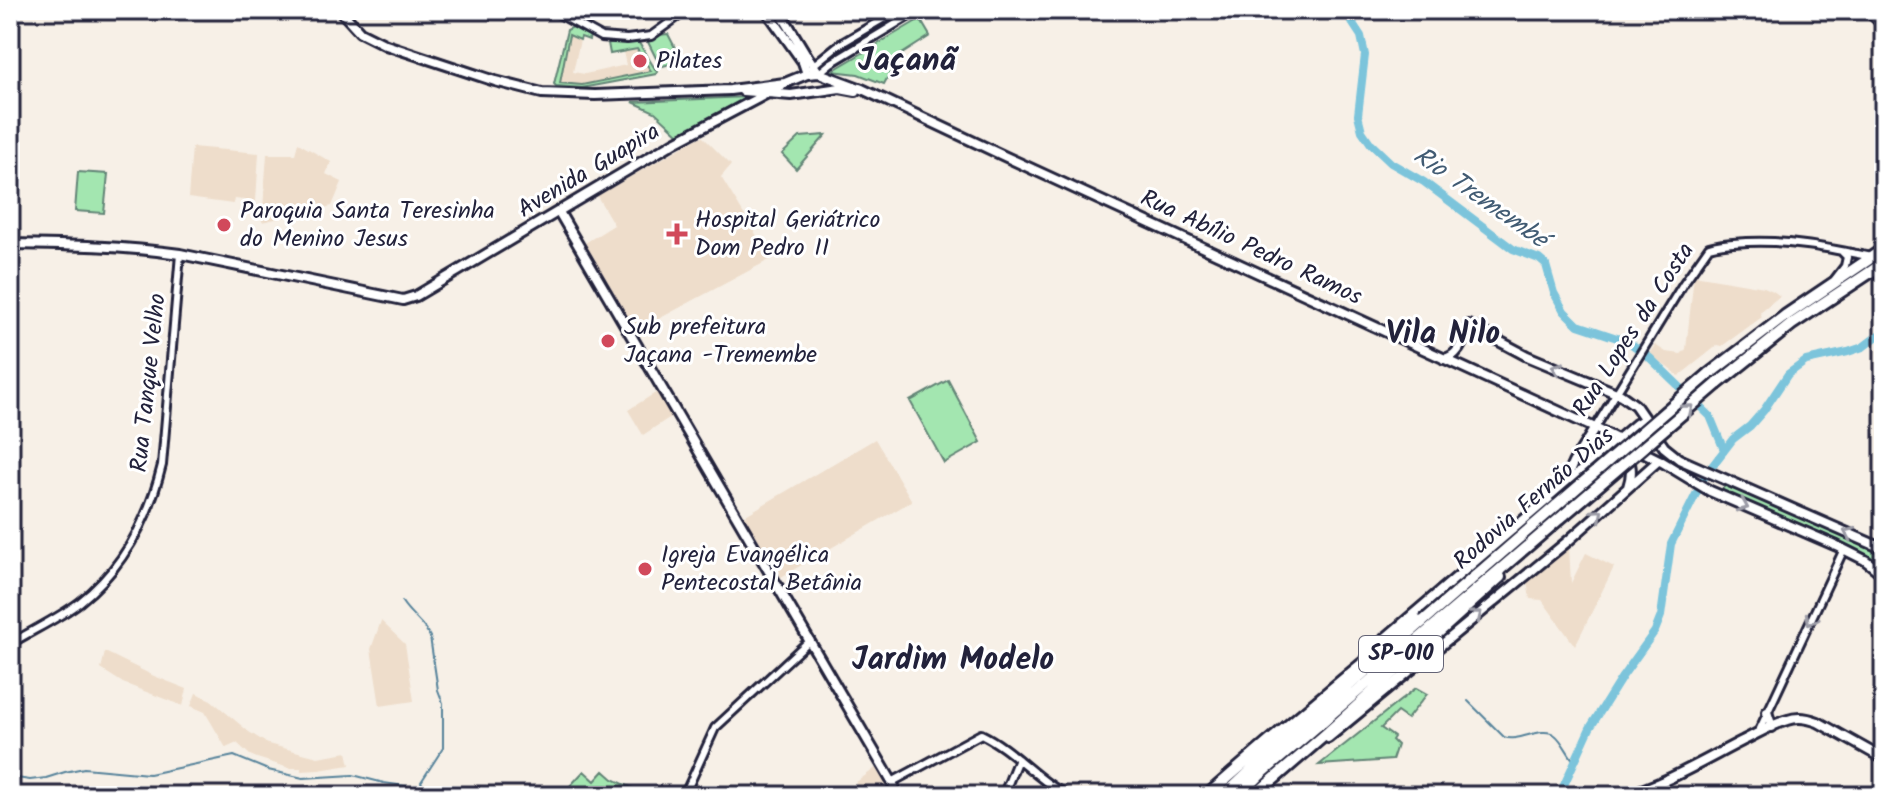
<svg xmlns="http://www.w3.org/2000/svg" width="1894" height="806" viewBox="0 0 1894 806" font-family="Kalam,sans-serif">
<rect width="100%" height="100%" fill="#f7f0e7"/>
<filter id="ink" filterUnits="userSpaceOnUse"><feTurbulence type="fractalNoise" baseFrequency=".0125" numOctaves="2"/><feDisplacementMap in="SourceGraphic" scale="16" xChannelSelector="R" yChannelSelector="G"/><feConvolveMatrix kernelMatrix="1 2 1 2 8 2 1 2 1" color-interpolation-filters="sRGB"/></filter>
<g filter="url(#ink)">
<!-- built -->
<path fill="#eeddcb" d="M566,34l14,6 -7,32 12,2 41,-9 -3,-13 19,-5 15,25 -1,2 -74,14 -26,-2 -2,-2z
M700,137h3l28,28 -10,12 50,82 -135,72 -51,-88 29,-18 -17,-29z
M298,143l33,19 -5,12 16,8 -10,24 -70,16 5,-68h28z
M192,147l67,6 -3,48 -22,-2 -1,5 -45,-6z
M1694,275l70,12 9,4 7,5 -20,16 2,5 -40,29 -4,-1 -39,31 -30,-22 6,-9 11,7 15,2 5,-5z
M657,392l15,24 -29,19 -15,-25z
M875,439l37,62 -131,76 -37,-61z
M1569,547l2,36 15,-30 28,14 -39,79 -33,-46 -12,-1 -3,-18z
M381,621l24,23 9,57 -34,5 -9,-57z
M105,652l49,24 33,13 -4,17 -60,-23 -22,-14z
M196,693l15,7 38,32 19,12 50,13 29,-5 3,13 -31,5 -18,1v-3h-12l-32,-10 -7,-3 -13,-12 -11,5 -21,-36 -14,-6z
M877,767l12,20 4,9h-29l-9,-13z"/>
<!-- green -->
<path fill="#a3e6b0" stroke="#628476" stroke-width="2" d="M920,19l10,17 -31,20 -15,28 -26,-10 -26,-3z
M573,27l17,9 -1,4 -8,-3 -1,3 -11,-5 -9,48 22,2 69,-14 -14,-22 -27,5 -2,-11h31l18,29 -1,2 -74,14 -26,-2 -2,-2 13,-54z
M668,34l14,27 -19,5 -4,-2 -11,-22 10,-7z
M747,97l-68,37 -24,-22 -22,-10z
M826,135l-30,34 -14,-15 18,-17z
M78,172l30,2 -4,39 -29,-2z
M948,380l33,62 -37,21 -34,-62z
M1725,480l159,70v24l-14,-14 -152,-68 6,-5z
M1416,688l11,6 -20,25 -10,-7 -16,16 13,9 -2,3 5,5 -5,15 -73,5z
M584,771l11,10 9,-10 9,8 19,9 -6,8h-16l-4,-2 -2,2h-23l-11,-10z"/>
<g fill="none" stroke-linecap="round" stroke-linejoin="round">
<!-- stream -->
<path stroke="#57839b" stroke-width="2" d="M402,602c9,14 22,21 28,35l8,53 5,13v45l-22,34 4,6
M1468,701l36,36c15,6 38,-12 51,-2 7,5 13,19 19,26
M10,777l20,3 16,-2 19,-6 19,-4 65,6 85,-18 34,14 35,8 50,-3 31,8 41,6 19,7"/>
<!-- river -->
<path stroke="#7bc4db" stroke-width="8" d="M1344,10l17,26 4,19 -7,60 4,16 9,13 20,19 33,19 89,67 26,10 7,6 8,28 10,18 14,14 51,17 21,16 60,58 14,34
M1559,796l31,-68 32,-51 33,-46 6,-15 10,-72 35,-70 27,-35 17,-13 14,-16 24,-36 18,-13 42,-9 15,-5 21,-16"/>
<!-- minor casing -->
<g stroke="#22223b" stroke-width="12">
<path id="minor" d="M552,10l49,27 26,2 24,-3 32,-23 8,-3
M1866,10l18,17
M811,67l26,-21 61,-36
M819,73l12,-10 88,-53
M1835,279l10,-13 2,-9 -5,-5
M1595,428l88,-144 26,-37c13,-4 25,-4 38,-5 42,-2 82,6 124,15
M10,644c23,-14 49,-26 70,-42 43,-34 69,-84 82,-137l18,-211
M1758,733l86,-184
M892,782l89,-48c33,16 55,46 88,62
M684,796l31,-68 95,-88
M1003,796l15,-37"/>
</g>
<!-- major casing -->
<g stroke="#22223b" stroke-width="14">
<path id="major" d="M340,10l20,22 26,13 109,36 47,12 53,2 135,-5 55,-7 22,-9 12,-1 43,16 142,67 591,272 64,32 51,31 127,55 28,14 19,15
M766,10l37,52 4,12
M779,10l28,46 12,17
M743,91l48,4 49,-7 16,3
M559,212l333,570 6,14
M10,244c57,1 114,2 170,10l223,46 13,-4 259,-154 106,-56
M1444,359c16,-3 19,-20 25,-34l58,31 94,39 14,10 29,42 15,12 205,90
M1616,449c17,7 17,23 12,38
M1564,483l9,-20 22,-35
M1384,639l252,-215 7,-4 3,1
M1767,712l5,15
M1328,738l240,-197 91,-81
M1623,796c42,-12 80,-35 119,-55 15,-7 30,-17 46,-21 10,-4 20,-2 30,2l66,37"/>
</g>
<!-- highway casing -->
<g stroke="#22223b" stroke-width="16">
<path id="highway" d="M1709,374l76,-58 99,-67
M1717,384l75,-60 92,-61
M1207,796c68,-61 139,-118 209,-177
M1224,796l30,-28 303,-263
M1239,796l21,-21 305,-261
M1254,796l73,-63 173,-156"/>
</g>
<!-- minor -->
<use href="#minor" stroke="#fff" stroke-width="6"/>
<!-- major -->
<use href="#major" stroke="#fff" stroke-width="8"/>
<!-- highway -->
<use href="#highway" stroke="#fff" stroke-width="10"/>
<!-- highway-bridge casing -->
<g stroke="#22223b" stroke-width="16" stroke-linecap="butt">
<path id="highway-bridge" d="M1557,505l152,-131
M1565,514l152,-130"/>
</g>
<!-- highway-bridge -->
<use href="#highway-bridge" stroke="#fff" stroke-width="10"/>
</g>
<!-- one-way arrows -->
<defs><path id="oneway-chevron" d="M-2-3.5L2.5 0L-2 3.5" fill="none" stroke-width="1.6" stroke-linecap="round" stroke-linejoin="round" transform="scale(2)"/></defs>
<g stroke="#9c9ca7">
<use href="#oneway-chevron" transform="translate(1557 368) rotate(-158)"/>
<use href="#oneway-chevron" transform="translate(1688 409) rotate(-40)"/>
<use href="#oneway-chevron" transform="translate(1743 506) rotate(24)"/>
<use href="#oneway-chevron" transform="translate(1598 514) rotate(-41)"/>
<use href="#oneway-chevron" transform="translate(1849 533) rotate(-156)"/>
<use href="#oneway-chevron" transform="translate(1477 615) rotate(-39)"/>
<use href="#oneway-chevron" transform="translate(1811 620) rotate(115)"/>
</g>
</g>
<!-- markers -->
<g fill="#d1495b" stroke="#fff" stroke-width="3">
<circle cx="640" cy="61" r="8"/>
<circle cx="224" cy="225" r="8"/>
<path d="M673 222h8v8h8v8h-8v8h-8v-8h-8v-8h8z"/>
<circle cx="608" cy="341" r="8"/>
<circle cx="645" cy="569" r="8"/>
</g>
<g text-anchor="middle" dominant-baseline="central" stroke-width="6" stroke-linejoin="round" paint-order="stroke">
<!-- shield labels -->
<rect fill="#fff" stroke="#646476" stroke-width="2" x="1359" y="636" width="84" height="36" rx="6"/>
<g font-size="22" font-weight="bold" fill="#22223b">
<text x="1401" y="654">SP-010</text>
</g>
<!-- poi labels -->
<g font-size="24" fill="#22223b" stroke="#fff" text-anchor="start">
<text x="656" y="61">Pilates</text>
<text x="240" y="211">Paroquia Santa Teresinha<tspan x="240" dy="28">do Menino Jesus</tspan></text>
<text x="695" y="220">Hospital Geriátrico<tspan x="695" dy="28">Dom Pedro II</tspan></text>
<text x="624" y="327">Sub prefeitura<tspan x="624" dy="28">Jaçana -Tremembe</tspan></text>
<text x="661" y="555">Igreja Evangélica<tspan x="661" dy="28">Pentecostal Betânia</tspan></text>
</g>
<!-- street labels -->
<g font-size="24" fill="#22223b" stroke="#fff">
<text transform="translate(589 171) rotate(-31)">Avenida Guapira</text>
<text transform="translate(1251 248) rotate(25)">Rua Abílio Pedro Ramos</text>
<text transform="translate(1634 330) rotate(-57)">Rua Lopes da Costa</text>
<text transform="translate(149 383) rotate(-84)">Rua Tanque Velho</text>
<text transform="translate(1534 499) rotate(-41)">Rodovia Fernão Dias</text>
</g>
<!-- water labels -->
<g font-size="26" font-style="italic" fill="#415b73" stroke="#fff">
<text transform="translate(1480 198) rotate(35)">Rio Tremembé</text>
</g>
<!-- district labels -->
<g font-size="32" font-weight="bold" fill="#22223b" stroke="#fff">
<text x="907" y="61">Jaçanã</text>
<text x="1443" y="334">Vila Nilo</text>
<text x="953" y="660">Jardim Modelo</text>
</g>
</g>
<!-- margin -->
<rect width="1894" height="806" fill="none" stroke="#fff" stroke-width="40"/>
<rect x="20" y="20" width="1854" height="766" fill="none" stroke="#22223b" stroke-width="3" filter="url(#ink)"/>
</svg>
